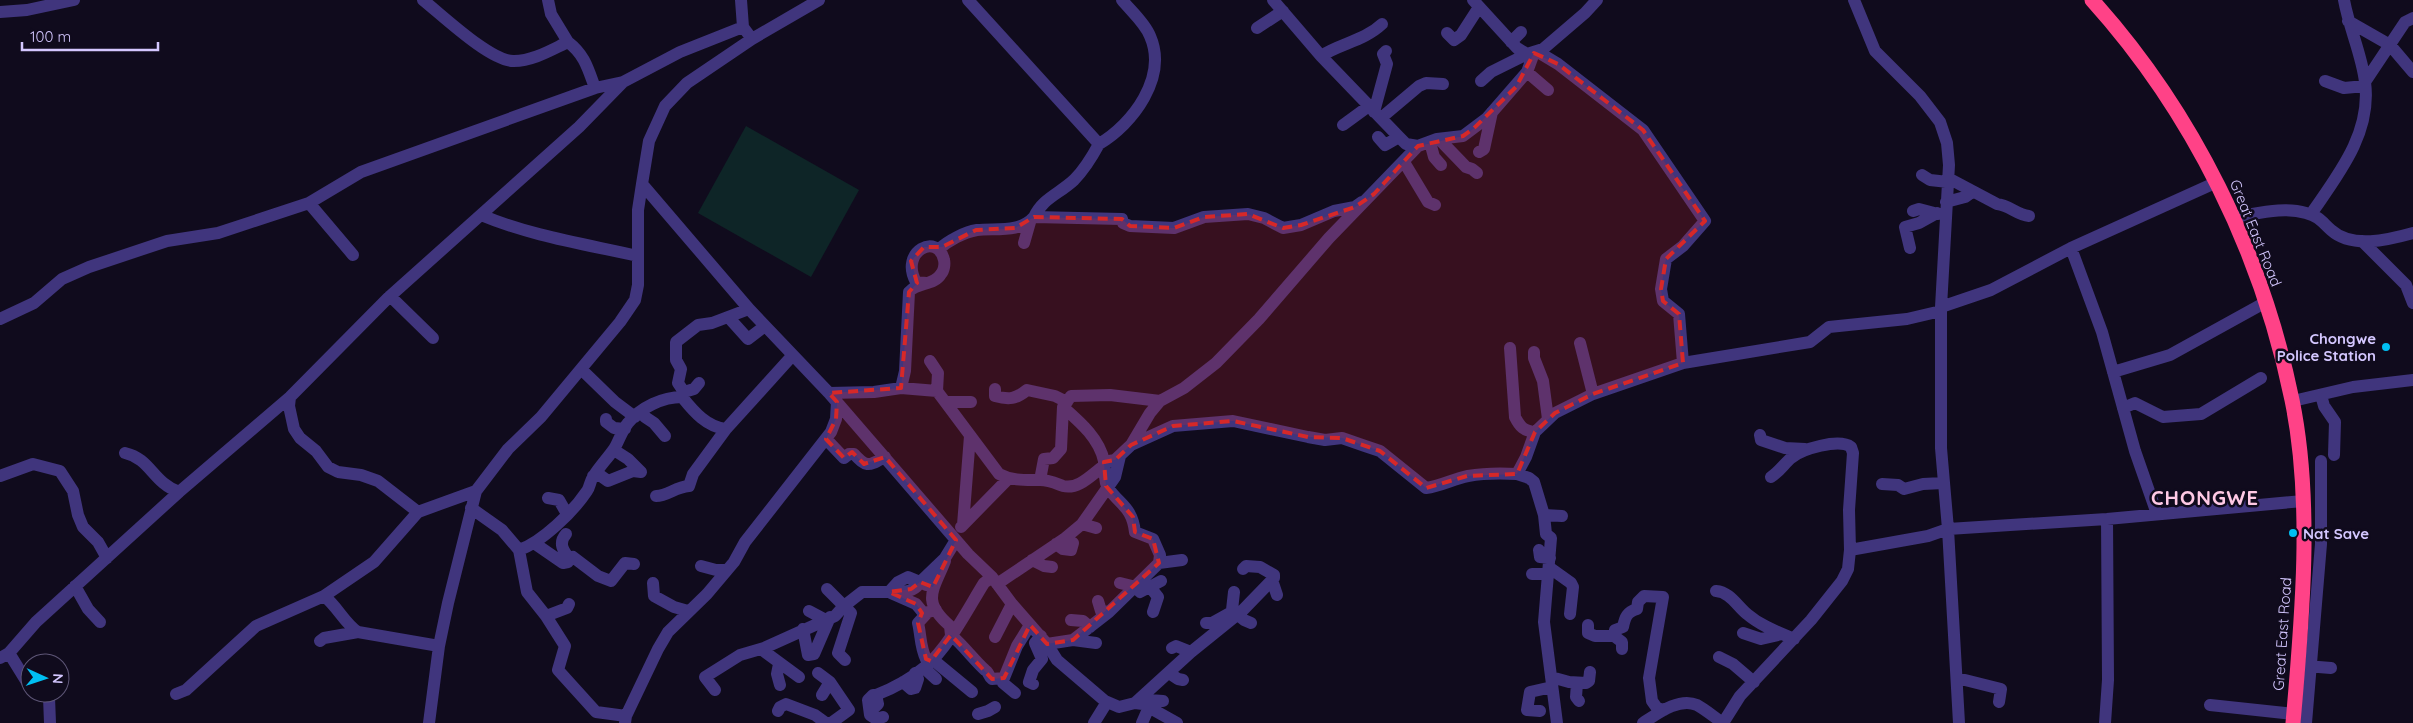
<svg xmlns="http://www.w3.org/2000/svg" width="2413" height="723" viewBox="0 0 2413 723" font-family="Quicksand,sans-serif">
<rect width="100%" height="100%" fill="#100b1d"/>
<!-- green -->
<path fill="#0e2527" d="M746,126l113,64 -48,87 -113,-64z"/>
<g fill="none" stroke-linecap="round" stroke-linejoin="round">
<!-- minor -->
<path stroke="#40357d" stroke-width="12" d="M423,0c19,15 68,62 91,61 19,0 37,-11 54,-19l-17,-28 -3,-14
M741,0l2,27
M968,0l131,144c34,-20 69,-67 51,-108 -5,-13 -19,-25 -28,-36
M1273,0l48,56 78,81 7,7 12,2
M1473,0l44,48 10,6 16,-5 42,-36 12,-13
M1854,0l21,51 45,45 20,26 7,21 2,22 -8,142v141l7,81 11,194
M0,12l27,-2 47,-10
M2348,21l42,24 23,27
M1257,28l26,-17
M1447,33l7,7 7,-5 18,-28
M568,42c17,13 20,27 27,46
M1511,42l10,-10
M1538,52l20,12 85,66 62,91 -22,25 -17,13 -5,30 2,12 16,13 4,49
M1321,56c20,-13 43,-15 61,-32
M1527,72l21,18
M1481,81l10,-9 36,-18
M2325,81l19,7 21,-2
M2365,82l40,-60 8,-4
M1374,112l13,-48 -4,-10 3,-3
M1381,118l38,-32 7,-3 17,1
M1343,125l26,-19
M1378,137l7,8 14,-8
M1439,139l27,28 6,2 5,4
M1430,142l4,15 7,8
M1479,152l5,-3 8,-37
M1404,162l24,40 7,3
M1922,175l8,5 18,2
M1948,178l49,26c12,1 20,11 32,12
M642,184l107,125 80,84 45,-1 27,-4 4,-17 4,-79c8,-10 25,-6 32,-18 3,-3 4,-10 3,-14 -6,-28 -45,-9 -28,22l10,1
M1946,202l19,-5 7,-5
M309,203l44,52
M1913,211l6,-2 19,5
M2311,214c27,-39 61,-81 54,-132 -3,-27 -16,-54 -21,-82
M481,215c50,21 104,29 157,41
M1034,217c9,-19 25,-23 40,-37 10,-10 18,-23 25,-36
M2233,217c23,-3 50,-11 73,-4 14,4 15,8 25,17 21,19 57,10 82,3
M2362,241l44,44 7,18
M1024,243l6,-21
M1910,248l-5,-21 14,-4 18,-10
M2071,248l31,84 33,119 22,63
M939,249c9,-8 25,-17 38,-19 19,-2 43,3 57,-13l88,2 1,4 7,3 44,2 30,-11 44,-3 16,4 19,10 18,-3 33,-14 21,-4 7,-5
M390,296l43,42
M1941,307l50,-17 80,-42 146,-66
M732,317l-2,2 18,20 17,-13
M0,319l34,-16 28,-24 27,-12 78,-26 51,-8 91,-30 52,-31 234,-84 28,-6
M1580,343l13,51
M1510,348l5,69c5,10 9,14 20,15
M1534,352v6l9,23 5,38
M930,361l8,12 -1,18
M581,369l34,33 20,15
M2113,372l57,-17 96,-53
M901,388l36,3 62,83c13,7 27,6 41,6l4,-21 9,-1 8,-9 2,-42 8,-11 39,-1 50,6
M995,389v7c14,4 21,3 32,-6l28,6 12,6
M684,392l-6,-9 3,-14 -5,-9v-18l22,-17 14,-2 37,-14
M829,393l139,161 24,23 20,27 35,40 10,16 48,41 14,6 16,-4 56,-51 52,-42 31,-32v-3l-14,-8 -14,-1 -3,3
M2321,395l3,11 11,16 -1,33
M290,397l-1,9 5,23 6,9 16,13 12,16 10,5 23,3 17,6 40,31
M682,397c12,15 25,30 44,32l66,-73
M682,397l2,-5 10,-3 5,-6
M2293,401l60,-14 60,-7
M948,402h23
M2123,408l12,-5 28,14 38,-3 60,-36
M642,411l3,6 9,6 11,13
M606,419v3l8,6 11,1
M1760,435l1,5 24,8 20,1
M826,439l18,19 5,-4h5c13,14 14,12 31,3
M1131,445l19,-32 10,-12 24,-13 32,-25 43,-44 70,-81 89,-92 19,-7 26,-3 24,-18 40,-46 7,-19
M614,450l14,9 13,13
M125,453c26,6 27,29 54,39
M1104,462l11,-2 16,-15 42,-19 60,-5 75,16 17,3 17,-2 23,8 15,5 46,37c15,-2 27,-9 42,-12 17,-3 32,-3 49,-2l9,-17 9,-25 20,-19 38,-19 90,-31 127,-21 19,-15 78,-8 34,-8
M1517,474l12,4 5,4 10,33 18,1
M0,476l33,-12 27,7 13,20 5,24 5,12 15,15 9,16
M593,476h8l7,5 25,-10 8,1
M1040,480c9,0 15,3 23,6 16,4 29,-12 42,-21
M1882,484l16,1 6,4 19,-5 20,-1
M656,496c12,0 19,-9 33,-10l4,-12 33,-45
M548,498l11,2 8,14
M471,508l31,22 17,20 8,42 19,24 19,30 -7,24 38,42 30,4
M1544,515l2,19 5,4 -7,84 13,101
M1082,524l14,4
M963,525l7,-89
M961,527l47,-48
M534,543l29,20 5,-1 2,-3c-7,-8 -12,-16 -4,-25
M1056,544l7,5 8,1 2,-7
M519,550c23,-8 54,-38 68,-59 3,-4 3,-10 6,-14 6,-10 14,-18 21,-28 5,-8 8,-19 14,-26 13,-16 35,-26 54,-26
M1539,550l1,7 10,1
M1850,550l78,-14 20,-7 159,-10 196,-18
M570,559l3,-2 25,19 13,5 14,-18 9,1
M1032,560l12,6 8,1
M945,561c-12,30 -24,40 5,65l1,9c13,11 22,24 34,35 4,2 3,6 7,9l12,-1 13,-32 13,-21
M1159,563l23,-3
M701,566l15,4h11
M1550,568l21,15 2,4 -3,27
M1532,574h17
M1272,580l5,15
M653,583l1,13 20,11 14,4
M1120,583l16,4 4,5 21,-11
M997,584l67,-45 18,-15 33,-47 5,-21
M75,586l13,23 12,13
M1150,587l8,10 -5,15
M827,589l24,24 -13,40 7,7
M1716,591c14,1 21,15 31,23 14,12 31,18 47,25
M889,592c11,1 26,0 31,-10l6,3
M1234,592l-2,18 12,10 7,3
M891,593l25,11 9,11
M324,596c14,11 21,28 34,36
M1098,601l3,10 8,1
M809,611l15,8
M546,616l21,-8 2,-4
M1071,620l12,1 7,6
M1206,623h6l18,-10
M1588,625v8l7,3h19l1,-6 8,-3c2,-10 4,-15 14,-18l1,-7 6,-6 19,1 -14,81 3,23 5,7 7,2
M803,629l5,26 6,-1 16,-37
M1743,633l18,6 21,-5
M1614,636l8,6v7
M995,637l17,-33
M1073,640l23,3
M320,641l4,-3 34,-6 81,14
M1047,644l26,-4 36,-28 50,-49 1,-8 -7,-16 -18,-7c-3,-25 -14,-26 -27,-44 -5,-7 -2,-19 -4,-27 -5,-23 -24,-39 -41,-54
M1172,648l4,-2 15,6
M761,649l38,28
M9,653l21,34
M1719,657l14,7 21,18
M0,658l9,-5 27,-31 143,-130 111,-95 98,-99 191,-171 44,-45 57,-30 63,-25 9,12
M932,659l40,33
M931,661l-5,-2c-6,-12 -5,-24 -8,-36l10,-11 8,-2
M779,664l-2,10 3,11
M2306,666l25,2
M924,668l12,11
M818,673l12,9
M1169,673l9,6 5,1
M1551,677l18,5 17,1 3,-2 1,-9
M1957,680h8l36,9 -2,13
M903,682l8,7 4,-1 3,-9 -3,-6
M1003,683l12,10
M1577,683l-1,14 3,4
M1033,684l-4,-2 4,-12 9,-11 -7,-16 6,-7
M715,690l-10,-13 35,-22 24,-7 71,-32 9,-10 18,-14h27l9,-10 10,-5 12,5 25,-24 11,-18
M37,693l12,4 1,26
M176,694l10,-4 70,-64 68,-30 50,-34 44,-50 58,-21
M822,695l8,-13 19,28 -18,13
M876,695h-3l-5,5 2,15 6,4 7,-2
M1149,700l14,1
M1135,703l8,1 34,19
M2210,705l84,9
M778,711l2,-4 6,-3 29,11 11,8
M1540,711l-13,-1 3,-18 22,-5
M870,712l8,-8 -2,-9c18,-7 36,-17 50,-29 22,-18 43,-59 58,-83l8,-6
M978,714l10,-3 7,-4
M429,723l10,-77 9,-43 28,-112 32,-42 33,-32 79,-95 15,-22 3,-15v-75l4,-26 7,-43 16,-35 22,-23 65,-44 67,-39
M625,723l1,-7 32,-67 10,-17 39,-38 27,-32 11,-20 86,-110 5,-13 1,-17
M1094,723l13,-21
M1142,723l7,-16v-7
M1643,723c14,-9 36,-26 54,-18 9,5 17,12 26,18
M1723,723l17,-27 71,-76 31,-39 6,-12 2,-19 -1,-40 4,-57 -2,-6c-12,-9 -49,2 -60,11 -7,6 -12,14 -20,19
M2105,723l3,-43 -1,-161
M2306,723l15,-179v-83"/>
<!-- highway -->
<path stroke="#ff4287" stroke-width="15" d="M2092,0c101,112 170,253 200,400 21,101 10,221 1,323"/>
</g>
<!-- marked area -->
<path fill="#d62828" fill-opacity="0.2" stroke="#d62828" stroke-width="4" stroke-dasharray="10 6" stroke-linejoin="round" d="M1534,53l24,11 85,66 62,91 -39,38 -5,30 2,12 16,13 4,49 -90,31 -38,19 -20,19 -18,42 -50,2 -41,12 -46,-37 -38,-13 -34,-1 -75,-16 -60,5 -42,19 -16,15 -11,2 2,24 27,31 2,15 18,7 6,24 -86,77 -26,4 -17,-19 -26,53 -12,1 -41,-44 -20,26 -5,-2 -8,-36 4,-10 -6,-9 -27,-12 22,-3 9,-7 13,5 23,-47 -71,-83 -21,7 -12,-12 -8,6 -18,-19 10,-20 1,-17 -8,-9 72,-5 8,-96 8,-9 -6,-22 13,-14h18l34,-17 39,-2 19,-11 88,2 8,7 44,2 30,-11 44,-3 35,14 18,-3 54,-18 19,-13 44,-48 45,-10 10,-7 43,-42z"/>
<!-- markers -->
<g fill="#00bff2" stroke="#100b1d" stroke-width="2">
<circle cx="2386" cy="347" r="5"/>
<circle cx="2293" cy="533" r="5"/>
</g>
<g text-anchor="middle" dominant-baseline="central" stroke-width="5" stroke-linejoin="round" paint-order="stroke">
<!-- street labels -->
<g font-size="15" fill="#d4c7ff" stroke="#100b1d">
<text transform="translate(2256 233) rotate(68)">Great East Road</text>
<text transform="translate(2282 634) rotate(-86)">Great East Road</text>
</g>
<!-- poi labels -->
<g font-size="15" font-weight="bold" fill="#d4c7ff" stroke="#100b1d" text-anchor="end">
<text x="2376" y="338">Chongwe<tspan x="2376" dy="17">Police Station</tspan></text>
<text x="2303" y="533" text-anchor="start">Nat Save</text>
</g>
<!-- district labels -->
<g font-size="20" font-weight="bold" letter-spacing="1" fill="#ffc9e5" stroke="#100b1d">
<text x="2205" y="497">CHONGWE</text>
</g>
</g>
<!-- north arrow -->
<g transform="translate(45 678) rotate(93)"><circle r="24" fill="#100b1d" stroke="#5e5677"/>
<path d="M0-4L9 19L0 12L-9 19Z" fill="#00bff2"/>
<text y="-8" font-size="14" font-weight="bold" text-anchor="middle" fill="#d4c7ff">N</text>
</g>
<!-- scale -->
<path d="M22 42v8h136v-8" fill="none" stroke="#d4c7ff" stroke-width="2.5"/>
<text x="30" y="42" font-size="15" fill="#d4c7ff" stroke="#100b1d" stroke-width="4" paint-order="stroke">100 m</text>
</svg>
